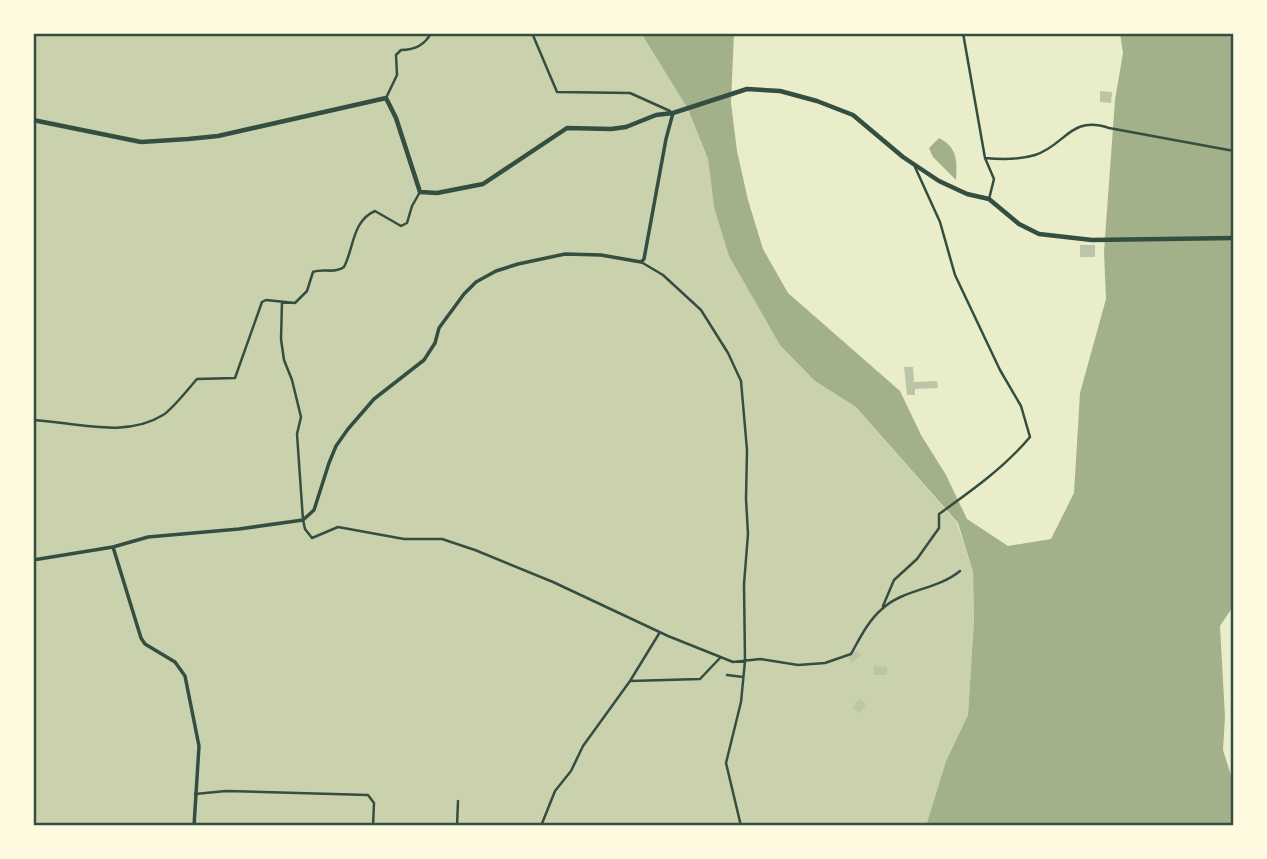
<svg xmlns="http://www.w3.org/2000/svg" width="1267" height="859" viewBox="0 0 1267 859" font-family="Raleway,sans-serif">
<rect width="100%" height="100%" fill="#e9edc9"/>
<!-- green -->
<path fill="#cad2ad" d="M33,33h608l47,76 20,50 6,48 101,174 41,26 101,116 16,49 1,48 -6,95 -22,46 -20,65h-893z"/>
<!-- water -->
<path fill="#a3b18a" d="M641,33h93l-3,70 6,48 11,49 15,49 25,44 112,98 21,44 25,40 21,44 41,27 43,-7 23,-46 6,-100 26,-94 -2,-47 11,-152 8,-47 -3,-20h114v572l-14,21 5,91 -2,33 11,35v41h-308l20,-65 22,-46 6,-95 -1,-48 -15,-49 -102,-116 -41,-26 -35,-36 -51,-89 -15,-49 -6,-48 -20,-50z
M939,138c19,10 18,23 17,42l-23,-23 -4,-9z"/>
<!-- building -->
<path fill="#bcc5a7" d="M1100,91l12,1 -1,11 -11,-1z
M1080,245h15v12h-15z
M904,367h9l1,15 23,-1 1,7 -23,1v6h-8z
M857,650l4,5 -9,8 -4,-5z
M874,666l13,1v8h-13z
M859,699l7,5 -6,9 -7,-5z"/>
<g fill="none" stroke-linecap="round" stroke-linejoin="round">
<!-- minor -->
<path stroke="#344e41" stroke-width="2.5" d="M532,33l25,59 73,1 40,18
M963,33l22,125 9,21 -5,20
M386,98l11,-23 -1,-20 5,-5c14,0 24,-5 30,-17
M985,158c18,2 33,2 50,-3 31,-10 35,-40 74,-27l125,23
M641,262l22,13 38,35 27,43 13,28 6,69 -1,49 2,35 -4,50 1,77 -4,41 -15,61 15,63
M282,302l-1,37 3,21 8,20 9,37 -4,17 6,86 2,9 7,9 26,-11 66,12h38l33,11 78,32 115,54 65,26 27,-3 38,6 27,-2 26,-9c9,-16 17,-33 31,-45 21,-20 55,-19 78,-38
M33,420c41,2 92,19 130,-5 9,-5 26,-27 34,-36l38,-1 27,-76 4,-2 29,3 12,-12 6,-19c10,-4 22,2 31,-5 10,-19 8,-46 31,-56l26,15 6,-3 5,-17 8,-14
M883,606l11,-26 23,-21 22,-31v-14c32,-23 65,-46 91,-77l-9,-31 -21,-36 -45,-95 -15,-53 -25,-55
M727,675l16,2
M630,681l70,-2 20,-21
M195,794l31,-3 142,4 6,8 -1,23
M457,826l1,-25
M541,826l14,-35 16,-20 12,-25 47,-65 30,-49"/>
<!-- tertiary -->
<path stroke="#344e41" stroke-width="3.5" d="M113,547l28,91 4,6 30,18 10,14 14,70 -5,80
M33,560l80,-13 35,-10 91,-8 64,-9 11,-10 15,-47 7,-17 12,-17 26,-30 50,-39 11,-17 4,-15 25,-34 12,-12 20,-11 22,-7 47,-10 36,1 40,7 3,-3 22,-120 7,-26"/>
<!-- secondary -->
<path stroke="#344e41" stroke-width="4.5" d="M33,120l108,22 47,-3 30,-3 168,-38 10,20 24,74 17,1 46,-9 84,-56 44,1 15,-2 30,-12 17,-2 74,-24 33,2 37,10 36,14 50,42 36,24 28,13 22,5 30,25 20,10 53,6 142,-2"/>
</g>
<!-- border -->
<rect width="1267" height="859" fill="none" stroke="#fefae0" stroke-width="70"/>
<rect x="35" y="35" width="1197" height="789" fill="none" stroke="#344e41" stroke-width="2.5"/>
</svg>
